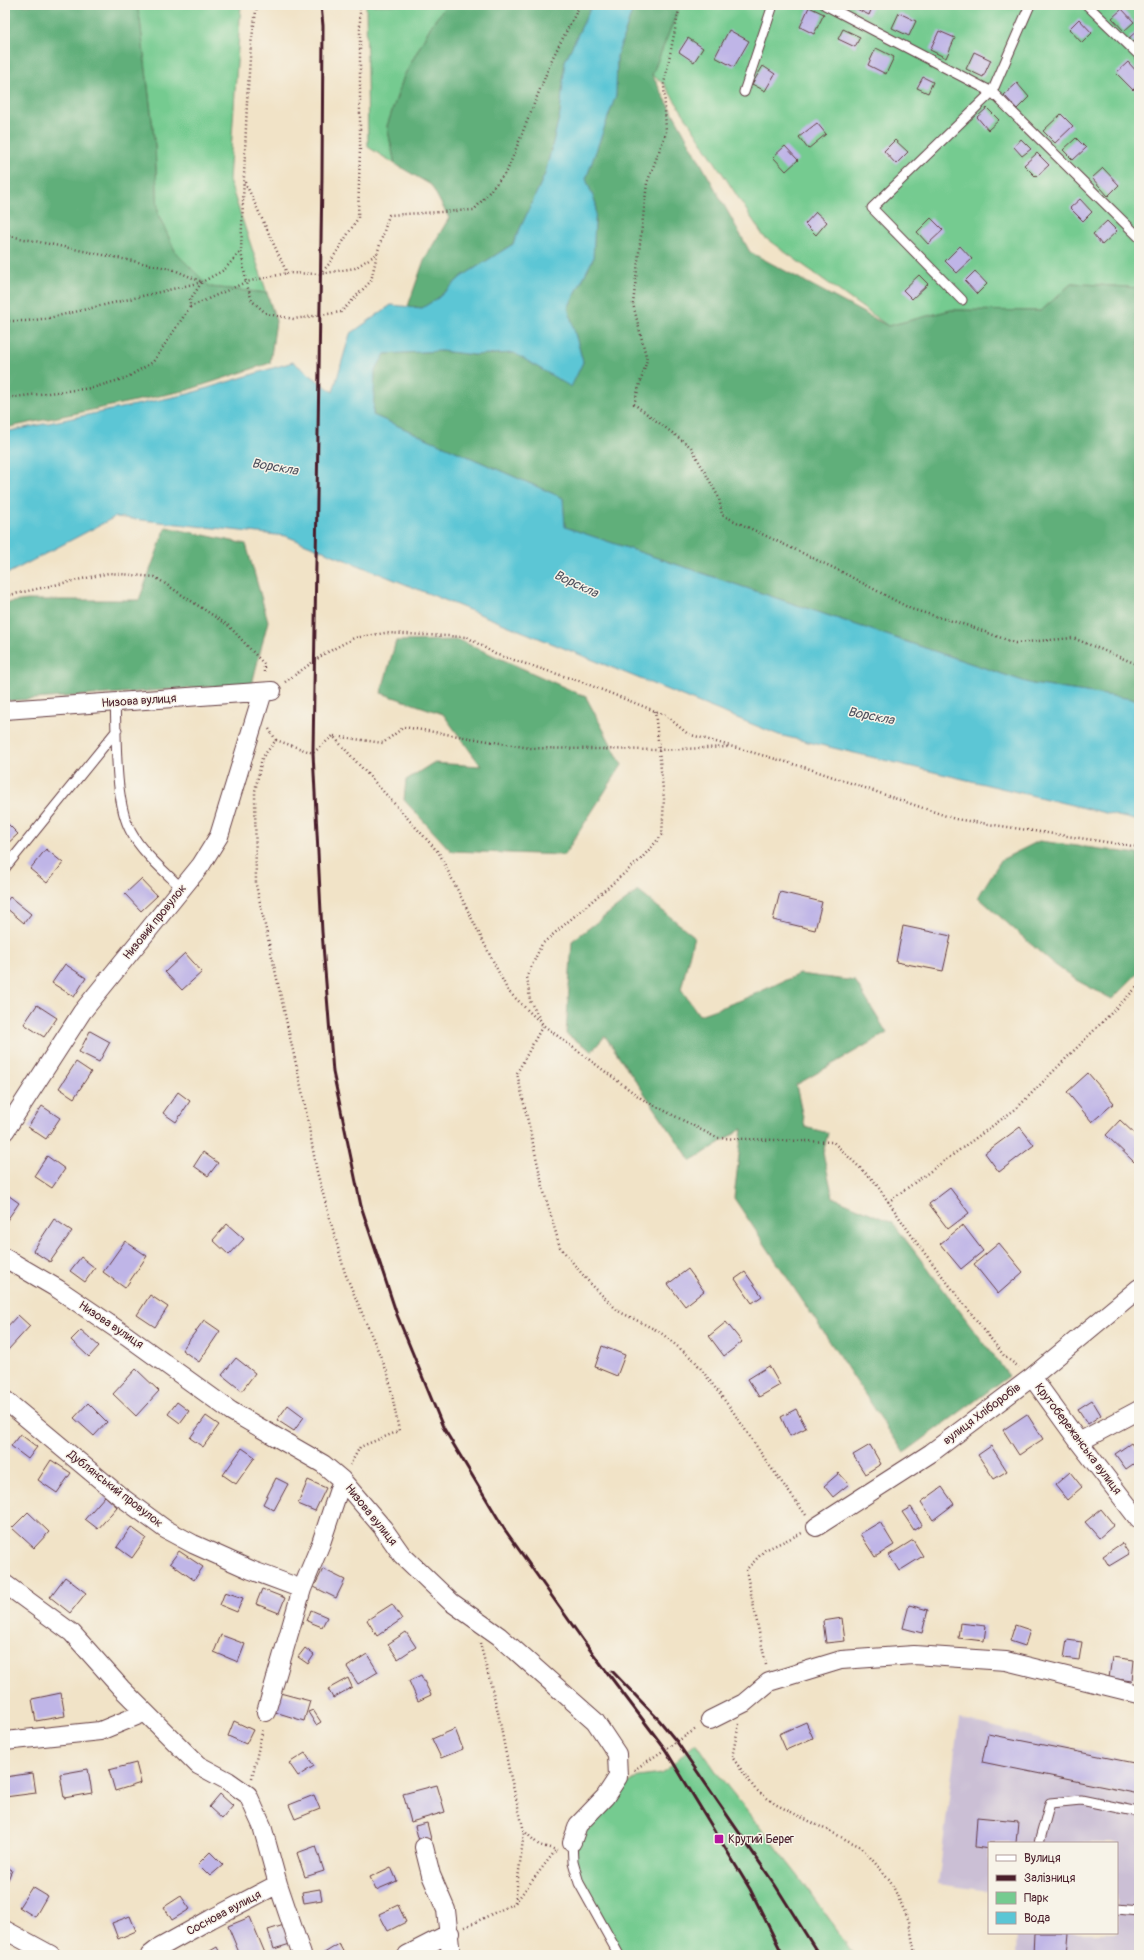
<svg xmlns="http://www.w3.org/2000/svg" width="1144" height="1960" viewBox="0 0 1144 1960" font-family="Pangolin,sans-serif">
<rect width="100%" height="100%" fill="#f7f3e8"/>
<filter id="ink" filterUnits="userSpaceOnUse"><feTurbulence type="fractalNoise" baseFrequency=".025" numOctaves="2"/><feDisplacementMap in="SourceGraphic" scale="8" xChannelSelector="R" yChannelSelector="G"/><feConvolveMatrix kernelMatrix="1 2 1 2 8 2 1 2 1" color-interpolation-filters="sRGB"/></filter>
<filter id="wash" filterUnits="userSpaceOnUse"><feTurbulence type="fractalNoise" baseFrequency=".012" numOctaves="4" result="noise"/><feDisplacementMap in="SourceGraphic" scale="16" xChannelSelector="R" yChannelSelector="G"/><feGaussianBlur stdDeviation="0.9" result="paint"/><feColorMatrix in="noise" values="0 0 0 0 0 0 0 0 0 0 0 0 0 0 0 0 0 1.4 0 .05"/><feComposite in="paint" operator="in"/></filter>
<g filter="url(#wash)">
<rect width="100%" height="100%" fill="#f1e3c7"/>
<!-- industrial -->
<path fill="#cbbfd5" d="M959,1718l180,46v191h-123l1,-22h100v-90h-128v48l-51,-7z"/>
<!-- green -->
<path fill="#75cb90" stroke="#60755e" d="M137,5h104l-12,175 38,113 -57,-6 -34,-34 -18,-39 -3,-68 -15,-126z
M366,5h81l-15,19 -28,52 -17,50 8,38 -27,-17z
M680,5h459v283l-67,-5 -31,28 -90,-1 -63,16 -124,-89 -100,-153 -12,-9z
M696,1742l21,31 82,104 55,78h-231l-38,-60 -12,-36 11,-33 36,-37 18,-12 24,-3z"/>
<!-- forest -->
<path fill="#60af7a" stroke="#556752" d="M5,5h132l3,15 15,126 3,68 18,39 34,34 57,6 9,28 -6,42 -82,27 -183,38z
M447,5h145l-27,56 -5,53 -15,60 -32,70 -52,33 -23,21 -16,10 -14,-2 16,-46 25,-42 -18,-33 -36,-21 -8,-38 17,-50 28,-52z
M634,5h46l-28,70 98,177 138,74 63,-16 90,1 31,-28 67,5v412l-107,-16 -467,-157 -2,-29 -190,-83 2,-44 10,-17 56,-3 33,4 41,-2 56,33 12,-24 -15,-54 25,-49 3,-55 -10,-25 30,-84 1,-39z
M166,527l80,17 22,77 -16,63 -247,17v-98l23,-3h111z
M459,640l127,57 36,68 -58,90 -113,-4 -47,-51 2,-20 27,-17 48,3 -38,-52 -62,-21 15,-52z
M1039,841l100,13v118l-27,27 -36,-19 -25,-18 -73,-65 23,-37z
M638,891l56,45 -13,53 18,26 40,-14 60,-27 56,7 32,52 -91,52 9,42 23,6 -5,20 10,44 60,26 116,153 -105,77 -170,-255 8,-69 -51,32 -86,-125 -13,15 -26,-17 6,-93z"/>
<!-- water -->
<path fill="#5bc6d5" stroke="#527280" d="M592,5h42l-17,51 -1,39 -30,84 10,25 -3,55 -25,49 15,54 -12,25 -57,-34 -40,2 -33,-4 -56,3 -10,17 -2,44 190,83 2,29 467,157 107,16v121l-360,-86 -493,-199 -171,-19 -110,58v-143l183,-38 105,-32 40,30 17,-58 41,-29 31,3 16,-10 23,-21 52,-33 32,-70 15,-60 5,-53z"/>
<g id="blocks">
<!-- building -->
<path fill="#bfb5e7" d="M854,5h19l-4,10 -16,-8z
M809,7l15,7 -10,20 -14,-7z
M1122,9l12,13 -10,9 -12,-13z
M899,13l17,8 -7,15 -17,-8z
M1079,19l13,14 -10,10 -13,-14z
M843,29l17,8 -5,10 -17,-8z
M1139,29v19l-10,-10z
M729,30l20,11 -15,26 -19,-10z
M939,31l16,7 -9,20 -16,-8z
M688,38l15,10 -9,14 -15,-10z
M876,48l18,9 -8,17 -18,-9z
M974,52l17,8 -8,17 -17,-8z
M1128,62l11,12v10l-6,6 -17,-17z
M763,66l12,8 -10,17 -13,-7z
M923,77l10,5 -5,11 -11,-5z
M1017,83l12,14 -12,12 -13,-14z
M987,108l12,12 -11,10 -11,-13z
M1061,114l12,12 -18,17 -12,-12z
M817,123l9,11 -18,15 -9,-12z
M1076,138l10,10 -13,12 -10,-10z
M1021,139l10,10 -9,7 -8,-9z
M895,140l13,12 -12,12 -12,-13z
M785,146l13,14 -12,11 -13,-14z
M1037,153l12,12 -13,12 -12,-12z
M1103,168l16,17 -11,11 -16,-18z
M1080,199l12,13 -9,9 -13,-13z
M816,212l11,10 -11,13 -11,-11z
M931,218l12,12 -15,14 -11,-12z
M1107,221l10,10 -15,14 -9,-11z
M960,246l12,13 -15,14 -12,-12z
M975,271l12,13 -10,10 -12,-13z
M919,275l9,9 -16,15 -9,-9z
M5,821l13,13 -13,12z
M46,849l17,14 -16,20 -17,-14z
M141,879l16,17 -16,15 -16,-17z
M780,892l42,10 -7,28 -42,-10z
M10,897l21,17 -7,9 -19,-16v-4z
M903,926l48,10 -8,35 -47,-9z
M185,953l17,19 -20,18 -17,-18z
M65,964l21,14 -12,19 -22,-14z
M37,1005l20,13 -13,19 -20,-13z
M90,1031l20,11 -11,20 -20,-10z
M76,1062l15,10 -17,26 -15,-10z
M1088,1073l26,30 -22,19 -25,-30z
M178,1092l12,9 -14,21 -13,-9z
M42,1106l18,12 -14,21 -18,-12z
M1120,1120l19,18v18l-5,6 -28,-27z
M1020,1127l14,18 -35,27 -14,-19z
M203,1152l15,11 -10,13 -14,-10z
M47,1156l18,13 -13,19 -18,-12z
M950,1188l19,25 -21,16 -19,-25z
M5,1193l14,10 -14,20z
M54,1219l18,12 -22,31 -17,-11z
M227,1224l17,15 -15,16 -16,-15z
M963,1225l20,26 -22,18 -21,-25z
M125,1241l22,15 -22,32 -22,-16z
M999,1243l24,29 -25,22 -24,-30z
M81,1257l14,11 -10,14 -15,-11z
M688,1269l16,22 -19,15 -17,-22z
M745,1272l17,24 -10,7 -17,-24z
M150,1295l18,12 -13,20 -18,-12z
M18,1315l12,11 -22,24 -3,-3v-18z
M204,1320l16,11 -21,31 -17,-12z
M726,1322l16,20 -18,14 -15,-20z
M81,1330l18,16 -10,11 -18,-17z
M602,1346l23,9 -8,21 -22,-9z
M236,1358l19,15 -13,18 -20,-16z
M769,1366l11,19 -21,12 -11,-18z
M136,1369l23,22 -23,25 -23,-22z
M1092,1400l9,15 -13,9 -10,-15z
M177,1402l12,9 -9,12 -12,-9z
M88,1403l19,19 -13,14 -20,-18z
M288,1405l16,12 -10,14 -17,-11z
M796,1409l10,19 -16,8 -9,-19z
M1027,1414l16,25 -24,16 -16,-25z
M206,1416l13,9 -16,22 -13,-9z
M20,1434l17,13 -9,12 -17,-13z
M1131,1443l8,11v6l-13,9 -11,-15z
M870,1445l11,19 -16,10 -12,-19z
M991,1446l16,25 -13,8 -16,-24z
M242,1448l13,9 -19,27 -13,-9z
M51,1460l20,13 -14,20 -19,-13z
M1070,1472l12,15 -15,13 -12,-15z
M839,1473l10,11 -16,13 -9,-11z
M276,1478l12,6 -14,26 -11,-6z
M308,1480l18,8 -11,23 -17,-7z
M942,1487l12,17 -21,16 -12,-18z
M105,1496l12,11 -19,22 -13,-10z
M911,1507l11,18 -8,5 -12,-18z
M1101,1509l13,16 -15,13 -14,-16z
M28,1512l21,20 -15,16 -22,-20z
M880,1522l14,23 -19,12 -15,-23z
M131,1527l15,11 -14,20 -15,-11z
M913,1540l10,16 -24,15 -10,-16z
M1122,1543l7,11 -20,12 -6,-10z
M179,1551l24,16 -9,13 -24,-17z
M323,1569l22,11 -9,18 -22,-11z
M65,1577l21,16 -16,20 -20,-16z
M262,1589l23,9 -6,15 -23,-9z
M225,1592l18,6 -6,14 -17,-7z
M392,1604l10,15 -25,17 -10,-16z
M909,1605l19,5 -6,23 -19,-5z
M311,1610l16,7 -5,10 -15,-6z
M842,1618l3,23 -19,2 -3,-22z
M960,1623l26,3 -2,15 -26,-3z
M1015,1625l15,5 -5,16 -15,-5z
M406,1632l10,15 -18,12 -10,-15z
M221,1635l24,9 -7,18 -24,-10z
M1067,1640l15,2 -3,18 -15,-2z
M305,1648l9,7 -6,9 -10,-7z
M367,1654l11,18 -20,12 -11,-17z
M1112,1657l22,3 -2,21 -23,-3z
M421,1675l10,20 -13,6 -9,-20z
M348,1678l4,9 -19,11 -5,-9z
M61,1693l4,23 -29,5 -4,-22z
M280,1693l30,8 -6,20 -29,-9z
M313,1710l8,12 -5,3 -8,-13z
M234,1721l19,9 -7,14 -18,-8z
M806,1722l7,16 -27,12 -7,-16z
M455,1729l8,20 -22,9 -9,-19z
M988,1734l151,30v30l-157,-32z
M305,1753l9,13 -16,10 -9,-13z
M136,1763l5,20 -26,8 -6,-21z
M88,1769l4,24 -28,5 -4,-24z
M33,1773l3,20 -31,4v-20z
M437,1785l8,27 -34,10 -8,-28z
M220,1794l13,12 -11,13 -13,-12z
M314,1795l6,14 -25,10 -6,-14z
M977,1817l41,4 -2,22h-27v6l-14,-2z
M427,1823l4,16 -12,2 -4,-15z
M316,1846l8,25 -19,6 -8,-24z
M210,1852l13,13 -13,11 -12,-12z
M5,1866l7,4 -5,12 -2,-1z
M391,1867l6,14 -21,9 -6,-13z
M32,1887l15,9 -12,21 -16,-10z
M320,1889l2,11 -18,3 -2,-11z
M181,1896l9,13 -18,11 -8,-13z
M398,1905l8,17 -18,9 -9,-17z
M130,1916l6,15 -18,8 -6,-16z
M250,1917l15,36 -5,2h-20l-12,-29z
M284,1925l6,19 -16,5 -6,-19z
M1034,1933h35l-2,22h-34z
M339,1944l6,11h-24z
M217,1947l4,8h-18z"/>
</g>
</g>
<g filter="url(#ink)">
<use href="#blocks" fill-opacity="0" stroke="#633c42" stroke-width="1"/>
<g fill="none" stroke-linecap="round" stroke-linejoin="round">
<!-- lane casing -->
<g stroke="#633c42" stroke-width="11">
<path id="lane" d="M825,5l167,87 147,145
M1087,5l52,50
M744,92l29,-87
M962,300l-90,-92 120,-116 38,-87
M115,702c2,36 -1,100 16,130 12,22 34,39 51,57
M5,868l112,-138
M572,1842l1,20 6,21 40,72
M1039,1843l11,-40 31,-3 58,12
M1117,1909l22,2"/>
</g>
<!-- street casing -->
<g stroke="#633c42" stroke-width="20">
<path id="street" d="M5,710l267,-19
M5,1131l77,-119 119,-147 18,-29 44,-144
M5,1258l53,31 69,47 104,75 92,53 19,16 41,48 19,27 49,47 48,34 96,85 22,33 1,23 -13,20 -27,28 -6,17
M1032,1377l47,65 60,78
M5,1400l115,96 45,33 28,15 58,26 51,19
M1079,1442l60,-32
M816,1527l115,-74 101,-76 107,-89
M5,1584l67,49 49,55 77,77 30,16 20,14 14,31 16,58 24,71
M266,1712l36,-123 19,-46 21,-63
M710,1720l34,-17 25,-21 72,-22 73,-5 92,6 133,33
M5,1741l95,-10 44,-18
M424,1847l7,28 15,35 5,45
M5,1930l46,25
M150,1955l9,-7 52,-29 67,-35
M407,1955l43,-22"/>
</g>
<!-- path -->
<path stroke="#633c42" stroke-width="2.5" stroke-dasharray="1 3" stroke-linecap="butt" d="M257,5l-6,39 -4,58 -6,149 5,31 6,19 15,13 27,5 47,-7 30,-31 6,-27 12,-39 85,-5 33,-39 46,-114 27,-52
M680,5l-16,79 2,49 -19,50 -14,121 14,56 -13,44 57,43 28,51 3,17 118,56 71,38 58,17 46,17 58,-5 66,27
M245,182l42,91 33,1 35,-6 22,-14
M5,235l167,34 30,13 -12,18v7l-37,55 -27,16 -34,10 -87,10
M320,274l9,-10 29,-46 2,-71v-142
M190,307l56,-25 41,-9
M5,321h22l22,-3 153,-36 22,-12 17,-19
M5,596l104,-23 46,4 74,49 35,38v11
M285,682l39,-28 30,-16 31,-5 82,4 28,17 87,28 83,33 23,19 119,34 148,51 184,28
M655,711l9,88 -2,36 -21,24 -99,85 -15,32 3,25 13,24 99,74 75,39 116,4 41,39 45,65 86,111 14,10
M269,729l7,11 -14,18 -7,33 1,94 48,215 13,72 28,101 43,101 11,57 -39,16 -10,18
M334,736l49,7 21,-16 126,21 129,2 70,-3
M276,740l37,13 20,-17 106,117 69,138 35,34 -26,48 27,119 16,55 27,33 31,31 42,21 35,29 39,52 35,52 37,50
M888,1202l129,-94 122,-123
M480,1643l18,69 11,58 15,61 15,14 18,5
M766,1665l-20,-95 19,-20 37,-17
M739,1724l-7,33 23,32 20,15 86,43 29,33 19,41 6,34
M634,1770l62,-41
M252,1778l11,-50
M515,1902l9,-70
M465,1927l50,-24 41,-53"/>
<!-- lane -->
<use href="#lane" stroke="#fff" stroke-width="9"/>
<!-- street -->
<use href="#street" stroke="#fff" stroke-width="18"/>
<!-- rail -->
<path stroke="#4a1f2b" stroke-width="3" d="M321,5l2,21 -1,151 -9,576 9,179 11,140 28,134 36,109 46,112 62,103 80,113 80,106 85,140 33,66
M612,1671l47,49 18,22 98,143 44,70"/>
</g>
</g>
<!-- markers -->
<rect fill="#b5179e" stroke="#f7f3e8" stroke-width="1.5" x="714" y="1834" width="10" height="10" rx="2"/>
<g text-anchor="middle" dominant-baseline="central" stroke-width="3" stroke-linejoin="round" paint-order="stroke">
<!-- street labels -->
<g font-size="12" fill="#4a1f2b" stroke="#f7f3e8">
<text transform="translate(139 701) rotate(-4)">Низова вулиця</text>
<text transform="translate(155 922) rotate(-51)">Низовий провулок</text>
<text transform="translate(111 1325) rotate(34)">Низова вулиця</text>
<text transform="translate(982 1414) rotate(-37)">вулиця Хліборобів</text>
<text transform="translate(1078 1439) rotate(53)">Крутобережанська вулиця</text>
<text transform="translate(115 1489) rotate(38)">Дублянський провулок</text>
<text transform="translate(371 1515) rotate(51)">Низова вулиця</text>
<text transform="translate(224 1913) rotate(-28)">Соснова вулиця</text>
</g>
<!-- poi labels -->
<g font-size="12" fill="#4a1f2b" stroke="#f7f3e8" text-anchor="start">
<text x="728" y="1839">Крутий Берег</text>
</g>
<!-- water labels -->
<g font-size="13" font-style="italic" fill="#4f515e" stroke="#f7f3e8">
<text transform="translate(275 467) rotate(10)">Ворскла</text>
<text transform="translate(576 584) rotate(25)">Ворскла</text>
<text transform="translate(871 716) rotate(11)">Ворскла</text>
</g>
</g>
<!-- margin -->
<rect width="1144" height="1960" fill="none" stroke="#f7f3e8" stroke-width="20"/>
<!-- legend -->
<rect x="988" y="1842" width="130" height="92" fill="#f7f3e8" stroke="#b29e9c"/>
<rect x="996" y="1855" width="20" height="6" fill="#ffffff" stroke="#b29e9c"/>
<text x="1024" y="1862" font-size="12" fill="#4a1f2b">Вулиця</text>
<rect x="996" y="1875" width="20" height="6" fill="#4a1f2b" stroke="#b29e9c"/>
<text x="1024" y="1882" font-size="12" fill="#4a1f2b">Залізниця</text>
<rect x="996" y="1892" width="20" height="12" fill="#75cb90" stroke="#b29e9c"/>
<text x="1024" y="1902" font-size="12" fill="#4a1f2b">Парк</text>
<rect x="996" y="1912" width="20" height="12" fill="#5bc6d5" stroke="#b29e9c"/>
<text x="1024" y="1922" font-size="12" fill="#4a1f2b">Вода</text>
</svg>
